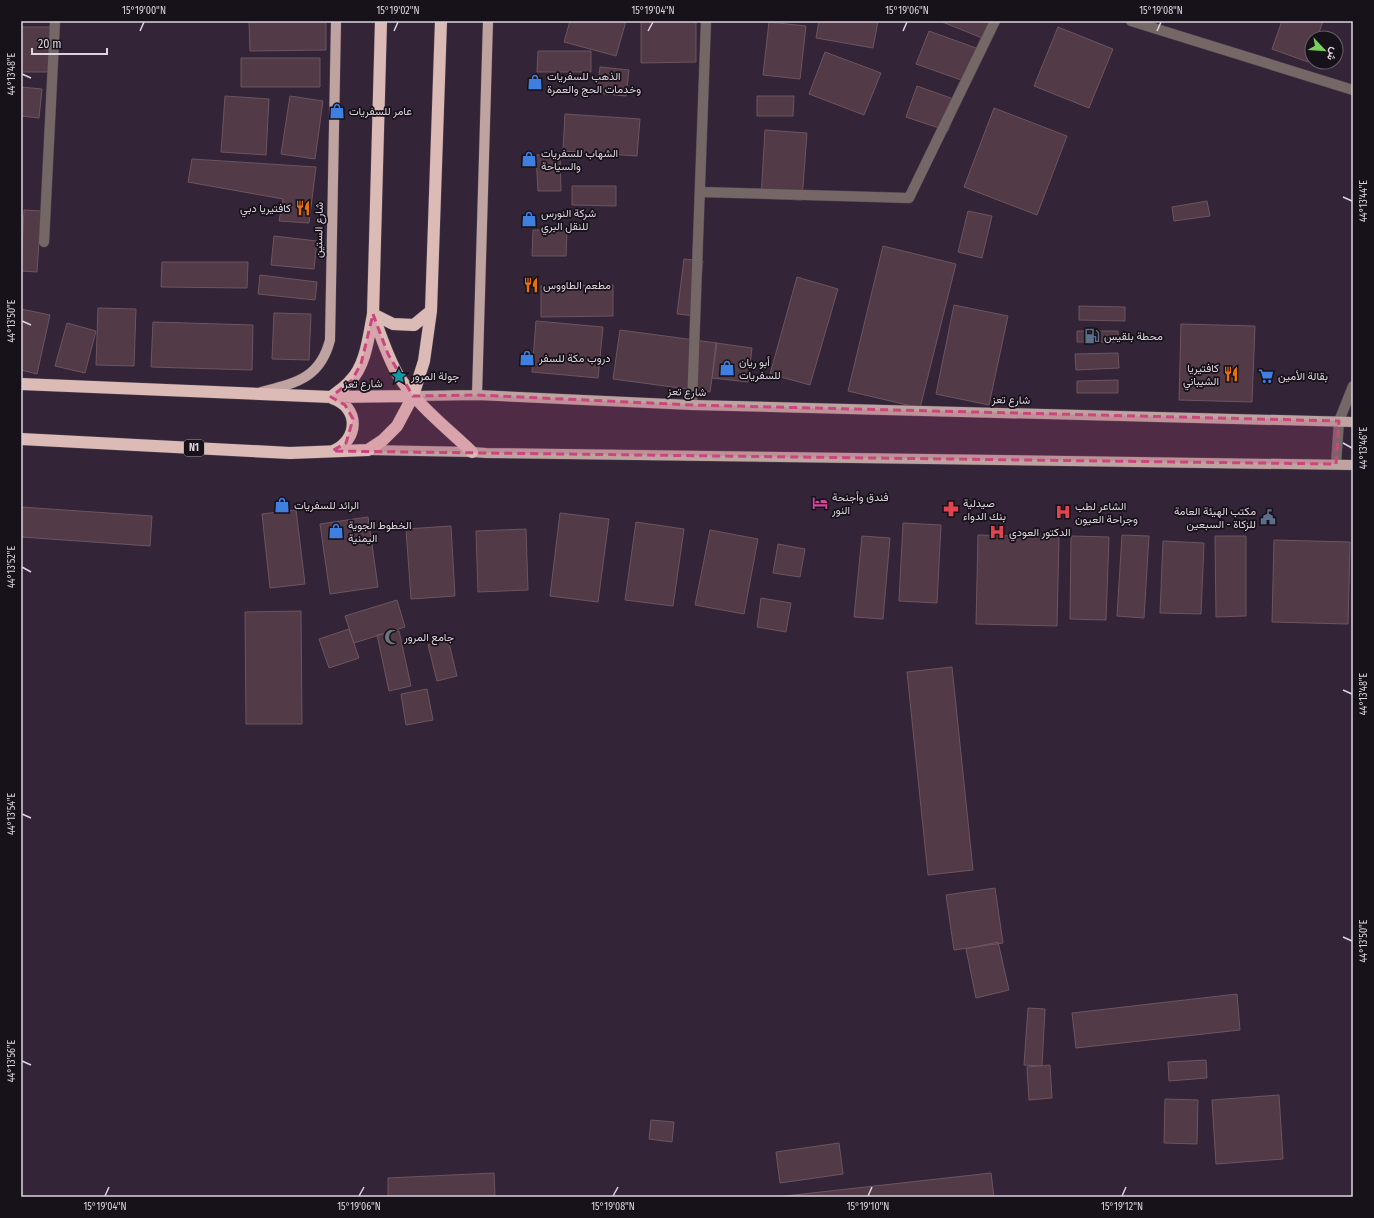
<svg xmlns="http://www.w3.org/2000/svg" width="1374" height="1218" viewBox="0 0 1374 1218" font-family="'Fira Sans Condensed',Vazirmatn,sans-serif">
<rect width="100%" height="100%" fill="#332537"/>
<!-- building -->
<path fill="#523a46" stroke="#6d5460" d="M249,21h77v29l-76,1z
M570,21h56l-10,35 -52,-14z
M641,21h55v41l-55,1z
M819,21h59l-5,27 -57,-10z
M940,21h55l-8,19z
M1282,21h41l-6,17h-5v14l-4,10 -36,-13z
M769,22l37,4 -6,53 -37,-4z
M21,27h30l-2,45h-28z
M1058,27l55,22 -24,59 -55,-22z
M929,31l47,17 -12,33 -48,-17z
M538,51h53v21h-54z
M825,52l56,21 -17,42 -55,-21z
M241,58h79v29h-79z
M600,67l29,3 -3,26 -29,-3z
M917,86l42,15 -11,30 -42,-14z
M21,87l21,2 -3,29 -18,-2z
M225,96l44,3 -3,56 -45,-3z
M290,96l33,5 -8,58 -34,-5z
M757,96h37l-1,20h-36z
M994,108l73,28 -30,79 -73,-28z
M565,114l75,5 -3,37 -74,-5z
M765,130l42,3 -5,67 -41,-2z
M560,154l1,37h-23l-2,-36z
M192,159l124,8 -7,56 -30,-2 4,-22 -95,-17z
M572,186h44v20l-44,-1z
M1207,201l3,15 -36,5 -2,-14z
M24,210l17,1 -4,61 -16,-1z
M968,211l24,5 -10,42 -24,-6z
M533,230h34l-1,26h-34z
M274,236l43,5 -3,28 -43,-4z
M883,246l73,18 -36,144 -72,-17z
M684,259l19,2 -7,55 -19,-2z
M162,262h86l-1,26 -86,-1z
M260,275l57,7 -2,18 -57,-6z
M797,277l41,12 -28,96 -40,-11z
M613,285v31l-72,1v-31z
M954,305l54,11 -19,89 -53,-11z
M1079,306l46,1v14l-46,-1z
M98,308l38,1 -2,57 -38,-1z
M21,309l29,6 -13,59 -16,-4z
M274,313l37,1 -2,46 -37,-1z
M536,321l67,6 -5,51 -66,-6z
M153,322l100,3 -1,45 -101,-3z
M67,323l29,8 -11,42 -30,-7z
M1181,324l74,2 -3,76 -73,-2z
M620,330l97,13 -7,49 -97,-13z
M1077,331h41v11h-41z
M716,343l36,5 -4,34 -36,-4z
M1118,353l1,15 -43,2 -1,-16z
M1118,380v13h-41v-12z
M21,507l131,9 -2,30 -129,-9z
M296,510l9,74 -35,4 -8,-74z
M560,513l49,6 -11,83 -48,-6z
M368,517l10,70 -48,7 -10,-70z
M636,522l48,7 -11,77 -48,-6z
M903,523l38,2 -4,78 -38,-2z
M451,526l4,70 -44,3 -5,-70z
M526,529l2,61 -50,2 -2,-61z
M710,530l48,9 -14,75 -49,-9z
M978,535l81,2 -2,89 -81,-2z
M1122,535l27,1 -5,82 -27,-2z
M862,536l28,2 -7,81 -29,-2z
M1071,536l38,1 -3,83 -36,-1z
M1215,536h31v80l-30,1z
M1274,540l76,2 -2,82 -76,-2z
M1163,541l41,2 -3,71 -41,-1z
M778,544l27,5 -5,28 -27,-4z
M761,598l30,5 -5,29 -29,-5z
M397,600l8,27 -51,16 -9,-27z
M301,611l1,113h-56l-1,-112z
M349,629l10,29 -30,10 -10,-29z
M399,631l12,55 -22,5 -12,-56z
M448,639l9,37 -20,5 -9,-36z
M952,667l21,203 -45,5 -21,-203z
M427,689l6,31 -27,5 -5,-31z
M995,888l8,55 -49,7 -8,-55z
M998,942l11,48 -33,8 -10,-49z
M1237,994l3,36 -164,18 -4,-35z
M1028,1008l17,1 -3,57 -18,-1z
M1206,1060l1,18 -38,3 -1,-19z
M1050,1065l2,33 -23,2 -2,-33z
M1279,1095l4,64 -67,5 -4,-64z
M1165,1099l33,1 -1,44 -33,-1z
M651,1120l23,2 -2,20 -23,-3z
M839,1143l4,31 -63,9 -4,-31z
M494,1173l1,24h-107v-19z
M991,1173l3,24h-218z"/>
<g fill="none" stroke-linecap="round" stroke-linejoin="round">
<!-- minor casing -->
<g stroke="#4e4152" stroke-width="11">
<path id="minor" d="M1131,21l222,69
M701,192l208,6 86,-177
M44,242l11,-221
M692,405l14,-384
M1336,464l3,-43 14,-35"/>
</g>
<!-- major casing -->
<g stroke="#4e4152" stroke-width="11">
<path id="major" d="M261,392c34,-9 59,-13 69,-52l6,-319
M477,395l11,-374
M413,396l64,-1 215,10 661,17
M368,450l104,2 14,1 867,12"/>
</g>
<!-- highway casing -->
<g stroke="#4e4152" stroke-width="13">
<path id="highway" d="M373,314l20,10 21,1 17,-14
M373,315c8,20 14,41 25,60 17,28 50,54 74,77
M21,384l310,13 82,-1
M331,397c6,-5 14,-10 19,-16 16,-15 19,-47 23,-67l8,-293
M332,398c28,9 27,42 1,53
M21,439l269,14 78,-3 15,-10 14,-14 16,-30 11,-35 7,-50 10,-290"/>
</g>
<!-- minor -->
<use href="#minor" stroke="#756766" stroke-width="10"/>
<!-- major -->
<use href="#major" stroke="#bfa3a0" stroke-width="10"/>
<!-- highway -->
<use href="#highway" stroke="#dcbbb7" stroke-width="12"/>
</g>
<!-- marked area -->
<path fill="#c9477c" fill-opacity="0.2" stroke="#c9477c" stroke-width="3" stroke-dasharray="8 5" stroke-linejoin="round" d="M373,314l15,40 25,42 64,-1 215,10 647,16 -3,43 -1004,-13 14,-8 7,-24 -8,-14 -14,-8 21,-17 9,-16z"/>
<!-- ticks -->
<path fill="none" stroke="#ddd4e0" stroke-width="1.5" d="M140,31l4,-9M394,31l4,-9M648,31l5,-9M903,31l4,-9M1157,31l4,-9M22,74l9,4M1343,197l9,4M22,321l9,4M1343,443l9,5M22,567l9,5M1343,690l9,4M22,814l9,4M1343,937l9,4M22,1061l9,4M105,1196l4,-9M359,1196l5,-9M613,1196l5,-9M868,1196l4,-9M1122,1196l4,-9"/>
<!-- icons -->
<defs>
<g id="shop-bare" transform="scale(1.2)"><path d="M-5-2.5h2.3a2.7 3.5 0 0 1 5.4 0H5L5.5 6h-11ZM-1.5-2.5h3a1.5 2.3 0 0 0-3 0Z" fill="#3f7fe0" stroke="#171119" stroke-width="2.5" paint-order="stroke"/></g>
<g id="restaurant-bare" transform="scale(1.2)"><path d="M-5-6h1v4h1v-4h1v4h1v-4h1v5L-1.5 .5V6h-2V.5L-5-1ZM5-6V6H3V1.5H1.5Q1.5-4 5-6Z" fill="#e8710a" stroke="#171119" stroke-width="2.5" paint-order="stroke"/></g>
<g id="fuel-bare" transform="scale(1.2)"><path d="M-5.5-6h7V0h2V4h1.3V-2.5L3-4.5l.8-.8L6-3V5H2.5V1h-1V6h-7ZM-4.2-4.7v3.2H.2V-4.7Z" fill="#5c6f8a" stroke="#171119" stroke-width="2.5" paint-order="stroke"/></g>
<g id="sight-bare" transform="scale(1.2)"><path d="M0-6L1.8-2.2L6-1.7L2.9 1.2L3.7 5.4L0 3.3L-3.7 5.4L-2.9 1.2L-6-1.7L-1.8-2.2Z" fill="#0f9aa8" stroke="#171119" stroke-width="2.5" paint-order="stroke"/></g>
<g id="supermarket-bare" transform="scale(1.2)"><path d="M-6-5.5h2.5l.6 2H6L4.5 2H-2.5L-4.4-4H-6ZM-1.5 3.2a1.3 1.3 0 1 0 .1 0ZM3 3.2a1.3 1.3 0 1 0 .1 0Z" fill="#3f7fe0" stroke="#171119" stroke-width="2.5" paint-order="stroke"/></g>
<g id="hotel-bare" transform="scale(1.2)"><path d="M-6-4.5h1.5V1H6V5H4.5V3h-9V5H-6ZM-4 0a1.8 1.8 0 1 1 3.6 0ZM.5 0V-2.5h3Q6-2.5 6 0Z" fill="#d1479c" stroke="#171119" stroke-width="2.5" paint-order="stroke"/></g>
<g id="pharmacy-bare" transform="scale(1.2)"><path d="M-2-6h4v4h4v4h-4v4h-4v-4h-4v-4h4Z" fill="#e0444e" stroke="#171119" stroke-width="2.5" paint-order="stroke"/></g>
<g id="hospital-bare" transform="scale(1.2)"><path d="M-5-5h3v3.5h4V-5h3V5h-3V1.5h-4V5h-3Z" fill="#e0444e" stroke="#171119" stroke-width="2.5" paint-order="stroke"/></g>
<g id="civic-bare" transform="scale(1.2)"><path d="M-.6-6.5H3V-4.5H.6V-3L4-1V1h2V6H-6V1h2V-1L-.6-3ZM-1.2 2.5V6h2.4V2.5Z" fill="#5c6f8a" stroke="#171119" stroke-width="2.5" paint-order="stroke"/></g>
<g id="mosque-bare" transform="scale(1.2)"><path d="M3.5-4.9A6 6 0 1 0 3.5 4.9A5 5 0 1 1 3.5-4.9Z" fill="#6b7280" stroke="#171119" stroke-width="2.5" paint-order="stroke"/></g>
</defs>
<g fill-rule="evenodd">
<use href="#shop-bare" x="535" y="82"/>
<use href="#shop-bare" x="337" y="111"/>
<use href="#shop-bare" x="529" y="159"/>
<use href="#restaurant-bare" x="303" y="208"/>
<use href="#shop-bare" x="529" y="219"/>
<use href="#restaurant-bare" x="531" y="285"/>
<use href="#fuel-bare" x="1092" y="336"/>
<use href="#shop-bare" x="527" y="358"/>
<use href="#shop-bare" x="727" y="368"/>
<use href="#restaurant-bare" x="1231" y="374"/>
<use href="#sight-bare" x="399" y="376"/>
<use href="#supermarket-bare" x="1266" y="376"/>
<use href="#hotel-bare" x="820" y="503"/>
<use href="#shop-bare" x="282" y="505"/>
<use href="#pharmacy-bare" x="951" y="509"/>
<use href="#hospital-bare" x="1063" y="512"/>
<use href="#civic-bare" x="1268" y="517"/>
<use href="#shop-bare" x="336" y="531"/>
<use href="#hospital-bare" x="997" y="532"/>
<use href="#mosque-bare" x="392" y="637"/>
</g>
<g text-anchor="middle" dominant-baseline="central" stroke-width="3.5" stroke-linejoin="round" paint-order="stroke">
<!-- shield labels -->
<rect fill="#171119" stroke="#a29aa4" stroke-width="1" x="184" y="440" width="20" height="16" rx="3"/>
<g font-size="10" font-weight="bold" fill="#ddd4e0">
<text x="194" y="448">N1</text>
</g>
<!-- poi labels -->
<g font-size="11" fill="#ddd4e0" stroke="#171119" text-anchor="start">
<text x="547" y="76">الذهب للسفريات<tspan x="547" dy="13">وخدمات الحج والعمرة</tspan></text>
<text x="349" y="111">عامر للسفريات</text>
<text x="541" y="153">الشهاب للسفريات<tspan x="541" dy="13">والسياحة</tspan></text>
<text x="291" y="208" text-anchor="end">كافتيريا دبي</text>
<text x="541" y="213">شركة النورس<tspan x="541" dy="13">للنقل البري</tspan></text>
<text x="543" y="285">مطعم الطاووس</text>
<text x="1104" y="336">محطة بلقيس</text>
<text x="539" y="358">دروب مكة للسفر</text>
<text x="739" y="362">أبو ريان<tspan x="739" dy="13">للسفريات</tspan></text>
<text x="1219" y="368" text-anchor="end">كافتيريا<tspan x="1219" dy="13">الشيباني</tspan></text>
<text x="411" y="376">جولة المرور</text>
<text x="1278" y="376">بقالة الأمين</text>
<text x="832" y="497">فندق وأجنحة<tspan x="832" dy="13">النور</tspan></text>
<text x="963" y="503">صيدلية<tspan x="963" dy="13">بنك الدواء</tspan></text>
<text x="294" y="505">الرائد للسفريات</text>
<text x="1075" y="506">الشاعر لطب<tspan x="1075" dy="13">وجراحة العيون</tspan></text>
<text x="1256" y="511" text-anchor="end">مكتب الهيئة العامة<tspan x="1256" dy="13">للزكاة - السبعين</tspan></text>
<text x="348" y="525">الخطوط الجوية<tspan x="348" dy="13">اليمنية</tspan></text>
<text x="1009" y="532">الدكتور العودي</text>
<text x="404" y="637">جامع المرور</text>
</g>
<!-- street labels -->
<g font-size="11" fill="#ddd4e0" stroke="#171119">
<text transform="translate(319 230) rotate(-89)">شارع الستين</text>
<text transform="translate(363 384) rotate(-1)">شارع تعز</text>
<text transform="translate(687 392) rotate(2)">شارع تعز</text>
<text transform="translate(1011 400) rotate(1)">شارع تعز</text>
</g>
</g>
<!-- border -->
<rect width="1374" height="1218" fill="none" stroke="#171119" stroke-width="44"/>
<!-- north arrow -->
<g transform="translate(1324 50) rotate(115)"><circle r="19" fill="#171119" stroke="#665f69"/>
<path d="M0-3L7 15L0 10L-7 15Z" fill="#79d157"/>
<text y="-6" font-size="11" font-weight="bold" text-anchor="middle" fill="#ddd4e0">ش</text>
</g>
<!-- scale -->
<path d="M32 48v6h75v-6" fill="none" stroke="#ddd4e0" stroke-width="2"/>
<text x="38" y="48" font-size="12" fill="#ddd4e0" stroke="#171119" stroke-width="3" paint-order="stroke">20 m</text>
<rect x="22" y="22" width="1330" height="1174" fill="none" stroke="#ddd4e0" stroke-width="1.5"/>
<g font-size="10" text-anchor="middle" fill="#ddd4e0">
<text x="144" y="14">15°19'00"N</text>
<text x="398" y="14">15°19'02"N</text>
<text x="653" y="14">15°19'04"N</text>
<text x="907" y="14">15°19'06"N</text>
<text x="1161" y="14">15°19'08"N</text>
<text transform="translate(11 74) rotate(-90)" y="4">44°13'48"E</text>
<text transform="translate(1363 201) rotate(-90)" y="4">44°13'44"E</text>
<text transform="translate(11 321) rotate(-90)" y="4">44°13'50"E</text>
<text transform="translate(1363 448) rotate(-90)" y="4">44°13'46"E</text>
<text transform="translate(11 567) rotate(-90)" y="4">44°13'52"E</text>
<text transform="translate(1363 694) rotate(-90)" y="4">44°13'48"E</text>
<text transform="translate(11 814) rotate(-90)" y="4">44°13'54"E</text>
<text transform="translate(1363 941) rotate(-90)" y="4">44°13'50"E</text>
<text transform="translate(11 1061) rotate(-90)" y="4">44°13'56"E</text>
<text x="105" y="1210">15°19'04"N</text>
<text x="359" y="1210">15°19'06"N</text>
<text x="613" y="1210">15°19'08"N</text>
<text x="868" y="1210">15°19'10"N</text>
<text x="1122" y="1210">15°19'12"N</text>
</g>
</svg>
